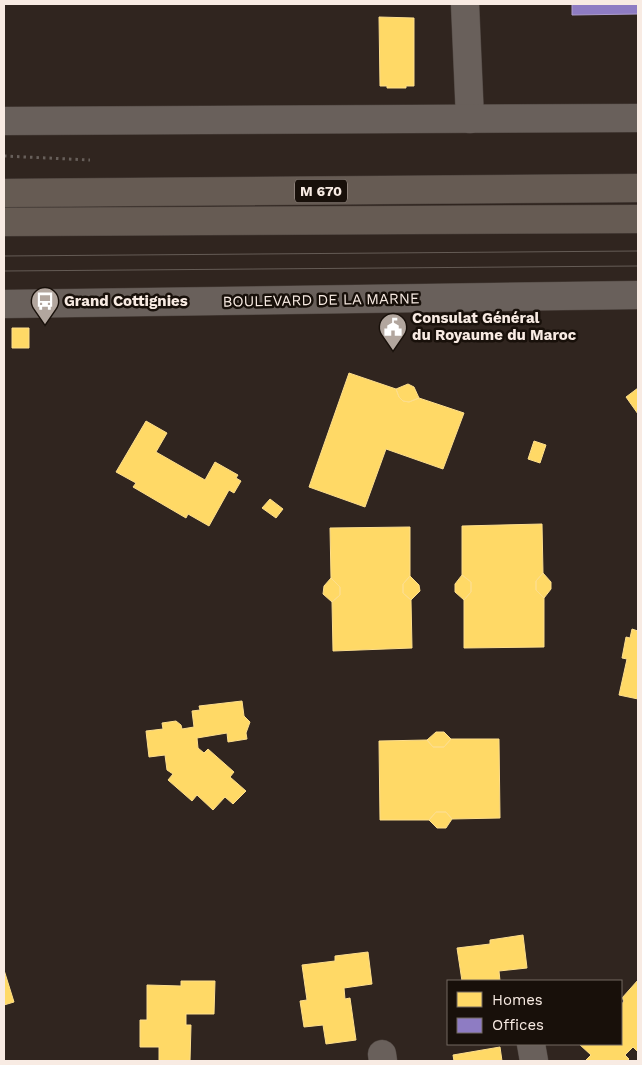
<svg xmlns="http://www.w3.org/2000/svg" width="642" height="1065" viewBox="0 0 642 1065" font-family="'Work Sans',sans-serif">
<rect width="100%" height="100%" fill="#30251f"/>
<!-- homes -->
<path fill="#ffd966" stroke="#fdde8c" d="M379,17l35,1v68h-8v2h-19v-2h-7z
M12,328h17v20h-17z
M349,373l47,16 3,8 4,4 6,1 10,-4 45,15 -21,56 -57,-20 -21,58 -56,-20z
M408,384l6,3 5,11 -10,4 -6,-1 -4,-4 -3,-8z
M638,388v26l-12,-17z
M146,421l21,12 -11,19 49,28 10,-18 23,13 -2,3 5,3 -7,12 -5,-3 -20,36 -21,-12 -2,4 -53,-31 3,-4 -20,-11z
M534,441l12,4 -6,18 -12,-4z
M270,499l13,10 -7,9 -14,-10z
M542,524l1,49 -7,8v9l8,8v49l-80,1v-48l7,-8v-10l-9,-7v-49z
M410,527v49l-7,8v9l8,7 1,48 -79,3 -1,-49 8,-7v-8l-9,-9 -1,-50z
M543,573l8,9v7l-7,9 -8,-8v-9z
M462,575l9,7v10l-7,8 -9,-8v-8z
M410,576l9,9 1,6 -9,9 -8,-7v-9z
M331,578l9,9v8l-8,7 -9,-8 1,-8z
M632,629l6,2v68l-19,-4 8,-36 -5,-1 4,-21 4,1z
M242,701l2,15 6,6 -4,11 1,6 -19,3 -1,-9 -30,5 1,10 6,5 4,-4 26,23 -4,5 16,14 -13,13 -8,-7 -12,13 -16,-15 -5,6 -24,-21 5,-6 -6,-4 -2,-15 -16,2 -3,-26 17,-2 -1,-6 14,-2 5,4 1,4 12,-2 -2,-16 8,-1 -1,-4z
M436,732h8l7,7 -7,8h-11l-6,-7z
M451,739h48l1,79 -48,1 -6,-7h-10l-7,8h-49l-1,-79 48,-1 6,7h11z
M436,812h10l6,7 -6,9h-9l-8,-8z
M523,935l4,33 -28,3 1,10h-38l-5,-33 33,-4v-4z
M368,952l4,32 -28,4 1,11 5,-1 6,42 -30,4 -3,-19 -19,2 -4,-26 7,-1 -5,-35 33,-4v-5z
M4,970l10,32 -10,3z
M638,980v72l-5,-5 -8,8 4,4 -2,2h-42l6,-6 -12,-11h42v-39l3,-4 -2,-3z
M181,981h34l-1,33h-28v11h5l-1,36h-31v-14h-19v-27h7v-35l34,1z
M500,1047l2,14h-48l-1,-6z"/>
<!-- offices -->
<path fill="#8e7cc3" stroke="#ae9dcd" d="M572,4h66v10l-66,1z"/>
<g fill="none" stroke-linecap="round" stroke-linejoin="round">
<!-- street casing -->
<g stroke="#4c433e" stroke-width="29">
<path id="street" d="M465,4l5,115
M531,1044l3,17
M382,1054l1,7"/>
</g>
<!-- secondary casing -->
<g stroke="#4c433e" stroke-width="29">
<path id="secondary" d="M4,121l634,-3
M4,304l634,-9"/>
</g>
<!-- primary casing -->
<g stroke="#4c433e" stroke-width="29">
<path id="primary" d="M4,193l634,-5
M4,222l634,-3"/>
</g>
<!-- path -->
<path stroke="#675f5a" stroke-width="3" stroke-dasharray="2.5 4" stroke-linecap="butt" d="M4,156l86,4"/>
<!-- street -->
<use href="#street" stroke="#69605b" stroke-width="28"/>
<!-- secondary -->
<use href="#secondary" stroke="#69605b" stroke-width="28"/>
<!-- primary -->
<use href="#primary" stroke="#665b53" stroke-width="28"/>
<!-- tram -->
<path stroke="#655c56" stroke-width="1" d="M4,256l634,-5
M4,271l634,-5"/>
</g>
<!-- icons -->
<defs>
<g id="bus-pin" transform="scale(1.4375)"><path d="M0 17L-7.5 6A9.5 9.5 0 1 1 7.5 6Z" fill="#b2a69e" stroke="#18100a"/><path d="M-5-6H5V4H4V6H2V4H-2V6H-4V4H-5ZM-3.5-4V0h7V-4ZM-3.5 1.2v1.5H-2V1.2ZM2 1.2v1.5H3.5V1.2Z" fill="#fff"/></g>
<g id="civic-pin" transform="scale(1.4375)"><path d="M0 17L-7.5 6A9.5 9.5 0 1 1 7.5 6Z" fill="#b2a69e" stroke="#18100a"/><path d="M-.6-6.5H3V-4.5H.6V-3L4-1V1h2V6H-6V1h2V-1L-.6-3ZM-1.2 2.5V6h2.4V2.5Z" fill="#fff"/></g>
</defs>
<g fill-rule="evenodd">
<use href="#bus-pin" x="45" y="301"/>
<use href="#civic-pin" x="393" y="327"/>
</g>
<g text-anchor="middle" dominant-baseline="central" stroke-width="5" stroke-linejoin="round" paint-order="stroke">
<!-- shield labels -->
<rect fill="#18100a" stroke="#b5a9a2" stroke-width="1" x="295" y="179.5" width="52" height="23" rx="4"/>
<g font-size="14" font-weight="bold" fill="#f8ebe3">
<text x="321" y="191">M 670</text>
</g>
<!-- street labels -->
<g font-size="15" fill="#f8ebe3" stroke="#18100a">
<text transform="translate(321 300) rotate(-1)">BOULEVARD DE LA MARNE</text>
</g>
<!-- poi labels -->
<g font-size="15" font-weight="bold" fill="#f8ebe3" stroke="#18100a" text-anchor="start">
<text x="64" y="301">Grand Cottignies</text>
<text x="412" y="318">Consulat Général<tspan x="412" dy="17">du Royaume du Maroc</tspan></text>
</g>
</g>
<!-- border -->
<rect width="642" height="1065" fill="none" stroke="#f8ebe3" stroke-width="10"/>
<!-- legend -->
<rect x="447" y="980" width="175" height="65" fill="#18100a" stroke="#726861"/>
<rect x="457" y="992" width="25" height="15" fill="#ffd966" stroke="#726861"/>
<text x="492" y="1005" font-size="15" fill="#f8ebe3">Homes</text>
<rect x="457" y="1018" width="25" height="15" fill="#8e7cc3" stroke="#726861"/>
<text x="492" y="1030" font-size="15" fill="#f8ebe3">Offices</text>
</svg>
